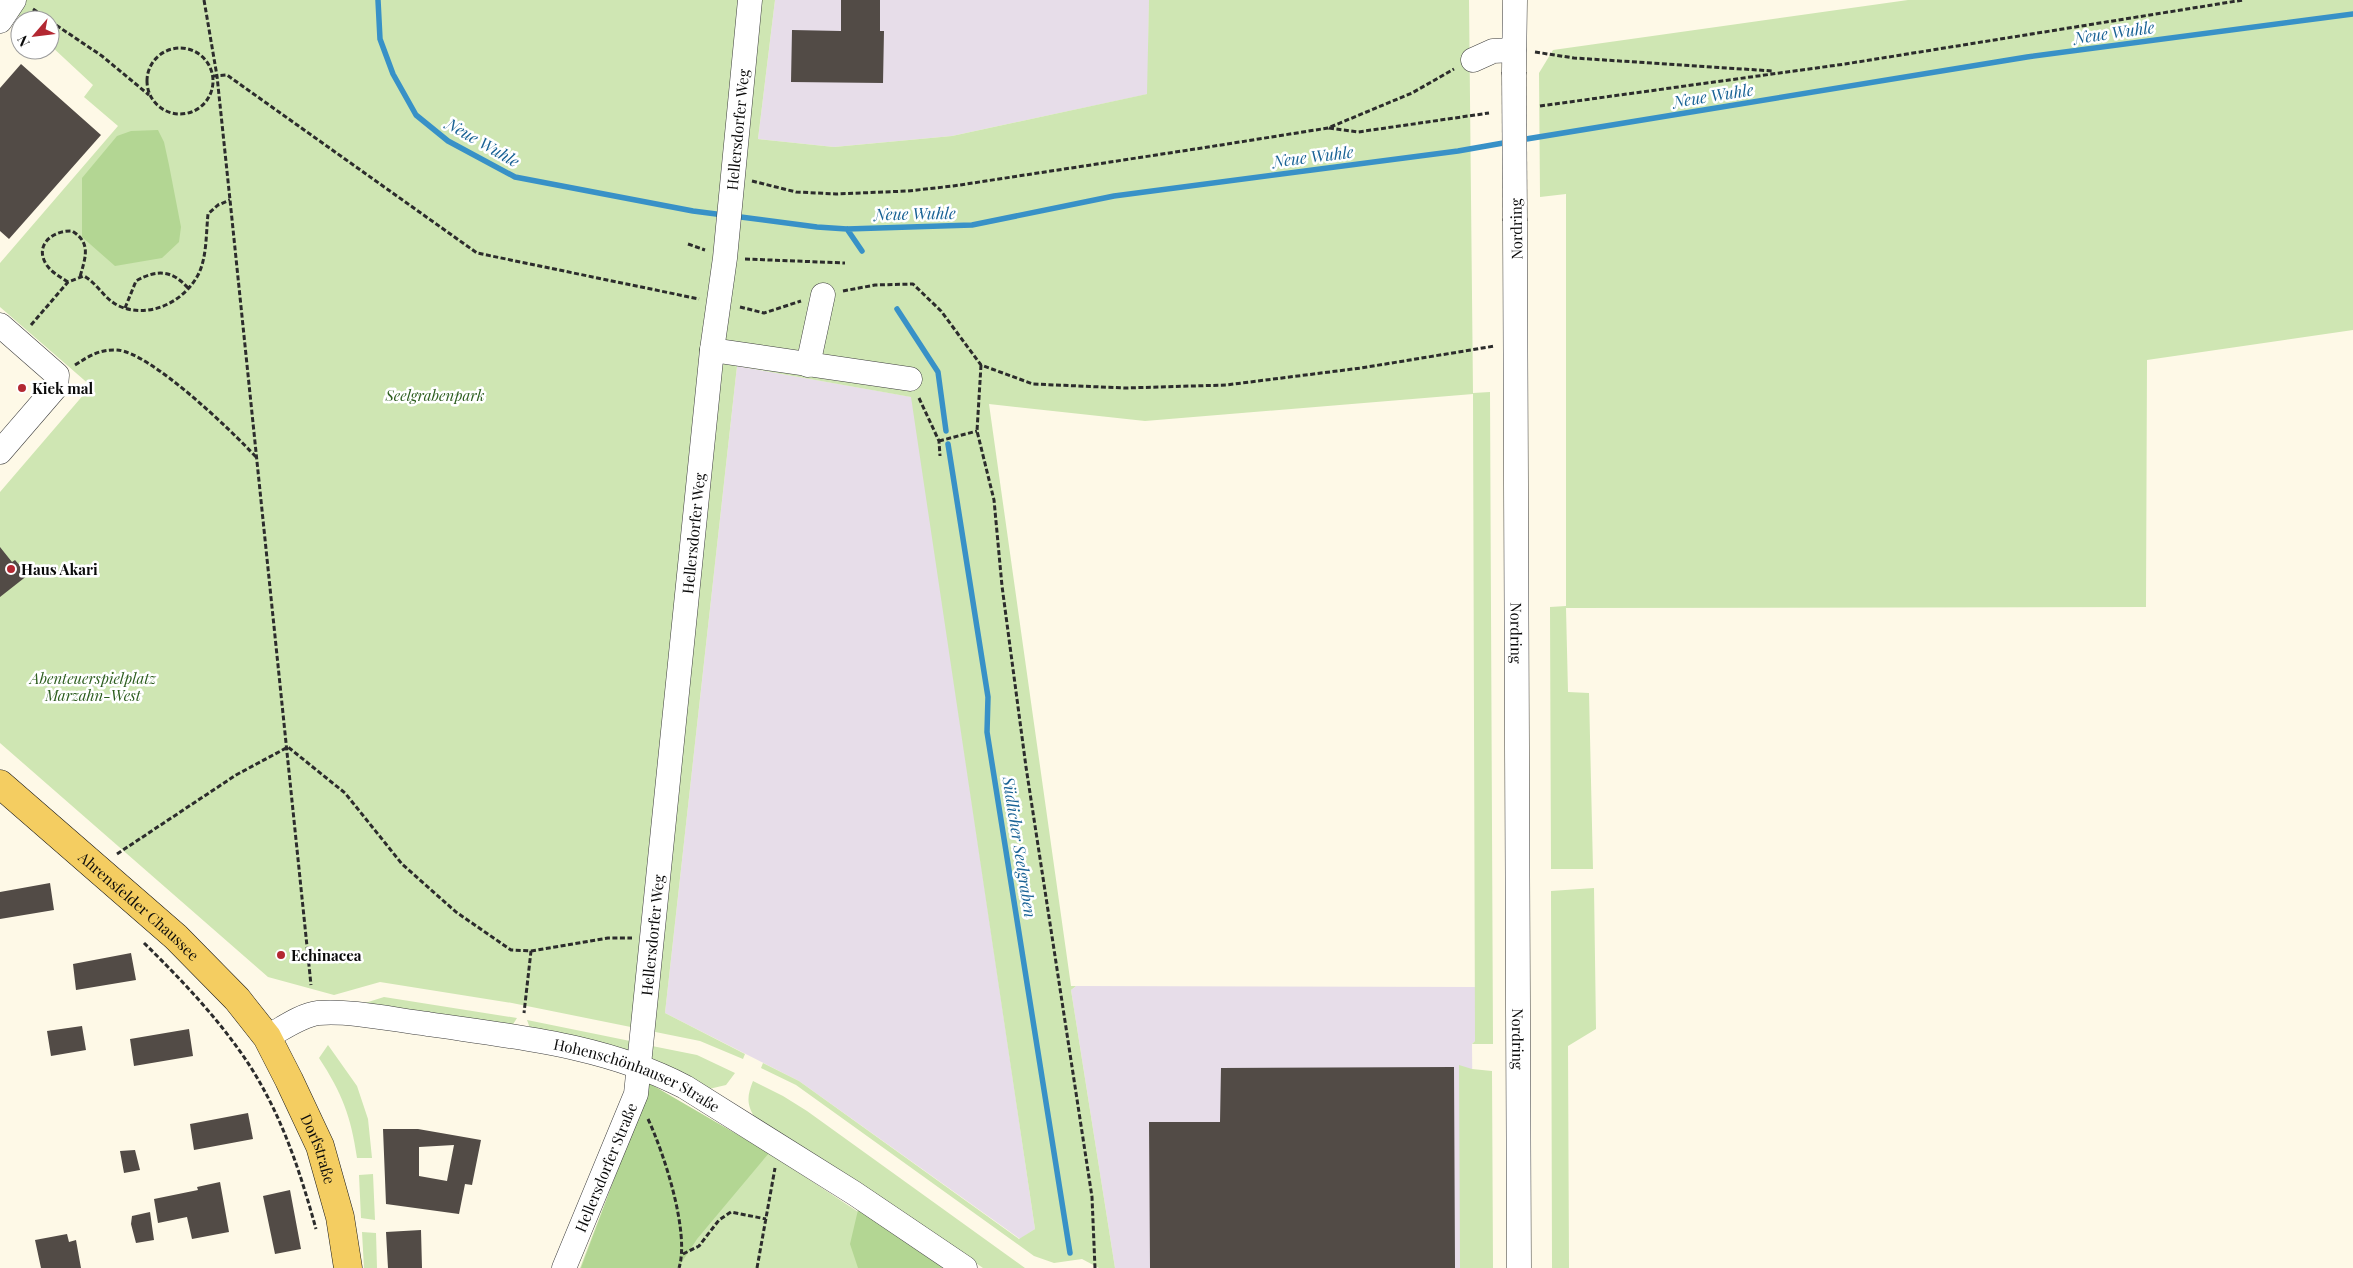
<svg xmlns="http://www.w3.org/2000/svg" width="2353" height="1268" viewBox="0 0 2353 1268" font-family="'Playfair Display',serif">
<rect width="100%" height="100%" fill="#fef9e7"/>
<!-- industrial -->
<path fill="#e7dde9" d="M775,0h374l-1,94 -196,42 -118,11 -76,-8z
M737,366l175,31 123,832 -15,10 -221,-158 -134,-68z
M1076,986l399,1v54l-3,3 2,224h-359l-44,-278z"/>
<!-- green -->
<path fill="#cfe6b3" d="M24,0h751l-17,139 76,8 118,-11 195,-42 2,-94h320l4,393 17,-1 3,652h-21l3,-3 -2,-647 -328,27 -156,-17 82,582h5l-5,4 44,278h-16l-17,-9 -28,4 -20,-7 -238,-171 -35,-17 2,-5 36,18 220,158 16,-10 -124,-832 -174,-31 -72,647 80,41 -2,5 -43,-18 -188,-38 -132,-21 -46,13 -66,-18 -268,-234v-251l91,-106 -91,-79v-44l118,-137 -34,-29 9,-12 -43,-40v-25h-27l-6,-5z
M1908,0h445v330l-206,30 -1,247 -580,1 2,84 21,1 4,176h-42l-1,-262 16,-1v-412l-26,3 -1,-124 14,-23z
M1594,888l2,141 -28,17 1,222h-17l-1,-377z
M384,997l133,21 -7,11 -162,-26h17z
M527,1020l108,22 -1,14 -103,-25z
M642,1044l55,11 38,18 -9,12 -17,4 -61,-28z
M328,1045l29,41 11,33 4,39h-15c-6,-42 -15,-65 -38,-100z
M1459,1065l13,4 20,2 1,197h-33z
M753,1081l30,15 24,15 218,157h-42l-124,-84 -103,-65c-10,-14 -9,-23 -3,-38z
M640,1094l129,59 174,115h-363l41,-107z
M373,1174l2,46 -14,-2 -2,-43z
M362,1232l14,1 1,35h-13z"/>
<!-- forest -->
<path fill="#b3d693" d="M158,130l6,12 5,23 12,62 -2,15 -17,16 -47,8 -33,-29v-59l35,-42 14,-5z
M647,1082l122,71 -72,86 -19,29h-97l40,-107 19,-67z
M858,1210l85,58h-85l-8,-24z"/>
<g fill="none" stroke-linecap="round" stroke-linejoin="round">
<!-- stream -->
<path stroke="#3891c7" stroke-width="5.5" d="M378,0l2,39 13,35 23,41 32,26 67,36 178,34 31,4
M1520,140l507,-83 326,-43
M733,216l84,11 30,2 125,-4 142,-29 344,-45 51,-9
M847,229l15,22
M897,309l41,63 8,59
M948,444l40,253 -1,35 83,521"/>
</g>
<!-- building -->
<path fill="#524b46" fill-rule="evenodd" d="M841,0h39v31h4l-1,52 -92,-1 1,-52 49,1z
M21,64l80,71 -92,104 -9,-8v-143z
M0,547l12,15 3,-2 13,15 -28,22z
M50,883l4,27 -54,9v-27z
M131,953l5,27 -60,10 -3,-26z
M82,1026l4,24 -35,6 -4,-25z
M189,1029l4,27 -59,10 -4,-27z
M1454,1067l1,201h-305l-1,-146h71l1,-54z
M248,1113l5,26 -59,11 -4,-26z
M383,1129h35l63,11 -9,45 -7,-1 -6,30 -73,-10zM454,1145l-7,36 -28,-5v-29z
M135,1150l5,20 -16,3 -4,-22z
M220,1182l9,50 -37,7 -5,-22 -29,6 -4,-24 44,-9 -1,-3z
M290,1190l11,59 -26,5 -12,-58z
M150,1212l4,28 -18,3 -5,-19 1,-8z
M421,1230l1,38h-34l-2,-36z
M67,1234l2,8 7,-2 5,28h-40l-6,-28z"/>
<g fill="none" stroke-linecap="round" stroke-linejoin="round">
<!-- minor casing -->
<g stroke="#3d3d3d" stroke-width="25">
<g id="minor">
<path d="M0,21l14,-21"/>
<path d="M1473,60l20,-9 21,-1"/>
<path d="M1514,72l1,-72"/>
<path id="s1" d="M1515,221l4,1047"/>
<path d="M0,325l57,50 -1,12 -56,65"/>
<path d="M712,350l198,29"/>
<path d="M808,365l15,-70"/>
<path id="s2" d="M267,1037c15,-8 34,-22 51,-24 32,-3 77,7 110,11 88,13 177,21 257,63l169,106 111,75"/>
<path id="s3" d="M564,1268l72,-174 76,-744 13,-92 25,-258"/>
</g>
</g>
<!-- major casing -->
<g stroke="#1b1b1b" stroke-width="29">
<g id="major">
<path id="s4" d="M0,784l176,153 61,62 30,38 22,43 31,66 20,71 8,51"/>
</g>
</g>
<!-- path -->
<path stroke="#2c2c2c" stroke-width="3" stroke-dasharray="5 2.5" stroke-linecap="butt" d="M204,0l13,76 13,124 81,785
M33,9l16,11
M50,21l52,35 47,39
M147 81a33 33 0 1 1 66 0a33 33 0 1 1-66 0Z
M1535,52l39,6 199,13
M213,76l14,-1 250,178 222,46
M1540,106l305,-42 398,-64
M1329,128l29,4 131,-19
M752,181l44,11 40,2 72,-3 45,-5 249,-38 126,-20 84,-35 42,-24
M688,244l17,6
M745,259l100,4
M68,282c-8,-5 -17,-10 -22,-18 -12,-20 8,-34 26,-33 20,12 13,27 8,46
M843,291l32,-6 38,-1 28,27 40,54 52,19 92,4 101,-3 135,-17 134,-22
M740,307l24,6 37,-12
M125,308l11,-27c21,-12 36,-11 52,7
M31,325l37,-43 16,-6c14,8 20,23 35,30 29,13 64,-3 79,-31 9,-17 8,-42 10,-61l10,-9 12,-5
M75,365c14,-9 25,-16 42,-15 33,2 115,81 139,107
M981,365l-4,66 17,69 8,86 24,181 66,430 3,71
M919,398l20,43 1,15
M939,441l38,-10
M117,854l119,-79 52,-28 57,46 57,71 54,48 55,38 20,1 -7,62
M144,943c43,42 92,94 120,147 24,44 39,92 52,139
M531,951l77,-13h24
M648,1119c16,34 42,114 31,149
M683,1254l16,-8 20,-26 12,-8 35,7
M757,1268l18,-100"/>
<!-- minor -->
<use href="#minor" stroke="#fff" stroke-width="24"/>
<!-- major -->
<use href="#major" stroke="#f4cd61" stroke-width="28"/>
<!-- minor-bridge casing -->
<g stroke="#3d3d3d" stroke-width="25" stroke-linecap="butt">
<path id="minor-bridge" d="M1514,72l1,149"/>
</g>
<!-- minor-bridge -->
<use href="#minor-bridge" stroke="#fff" stroke-width="24"/>
</g>
<!-- markers -->
<g fill="#b32832" stroke="#fff" stroke-width="2">
<circle cx="22" cy="388" r="5"/>
<circle cx="11" cy="569" r="5"/>
<circle cx="281" cy="955" r="5"/>
</g>
<g text-anchor="middle" dominant-baseline="central" stroke-width="5" stroke-linejoin="round" paint-order="stroke">
<!-- street labels -->
<g font-size="15" fill="#0a0a0a" stroke="#fff">
<text stroke="none"><textPath href="#s3" startOffset="1158">Hellersdorfer Weg</textPath></text>
<text transform="translate(1516 229) rotate(-91)">Nordring</text>
<text stroke="none"><textPath href="#s3" startOffset="752">Hellersdorfer Weg</textPath></text>
<text stroke="none"><textPath href="#s1" startOffset="412">Nordring</textPath></text>
<text stroke="none"><textPath href="#s4" startOffset="185">Ahrensfelder Chaussee</textPath></text>
<text stroke="none"><textPath href="#s3" startOffset="348">Hellersdorfer Weg</textPath></text>
<text stroke="none"><textPath href="#s1" startOffset="818">Nordring</textPath></text>
<text stroke="none"><textPath href="#s2" startOffset="384">Hohenschönhauser Straße</textPath></text>
<text stroke="none"><textPath href="#s4" startOffset="492">Dorfstraße</textPath></text>
<text stroke="none"><textPath href="#s3" startOffset="109">Hellersdorfer Straße</textPath></text>
</g>
<!-- poi labels -->
<g font-size="15" font-weight="bold" fill="#0a0a0a" stroke="#fff" text-anchor="start">
<text x="32" y="388">Kiek mal</text>
<text x="21" y="569">Haus Akari</text>
<text x="291" y="955">Echinacea</text>
</g>
<!-- park labels -->
<g font-size="15" font-style="italic" fill="#2c5d1e" stroke="#fff">
<text x="435" y="395">Seelgrabenpark</text>
<text x="93" y="678">Abenteuerspielplatz<tspan x="93" dy="17">Marzahn-West</tspan></text>
</g>
<!-- water labels -->
<g font-size="16" font-style="italic" fill="#196295" stroke="#fff">
<text transform="translate(2114 32) rotate(-8)">Neue Wuhle</text>
<text transform="translate(1713 95) rotate(-9)">Neue Wuhle</text>
<text transform="translate(483 142) rotate(30)">Neue Wuhle</text>
<text transform="translate(1313 156) rotate(-7)">Neue Wuhle</text>
<text transform="translate(915 213) rotate(-1)">Neue Wuhle</text>
<text transform="translate(1020 847) rotate(81)">Südlicher Seelgraben</text>
</g>
</g>
<!-- north arrow -->
<g transform="translate(35 35) rotate(242)"><circle r="24" fill="#ffffff" stroke="#9d9d9d"/>
<path d="M0-4L9 19L0 12L-9 19Z" fill="#b32832"/>
<text y="-8" font-size="14" font-weight="bold" text-anchor="middle" fill="#0a0a0a">N</text>
</g>
</svg>
